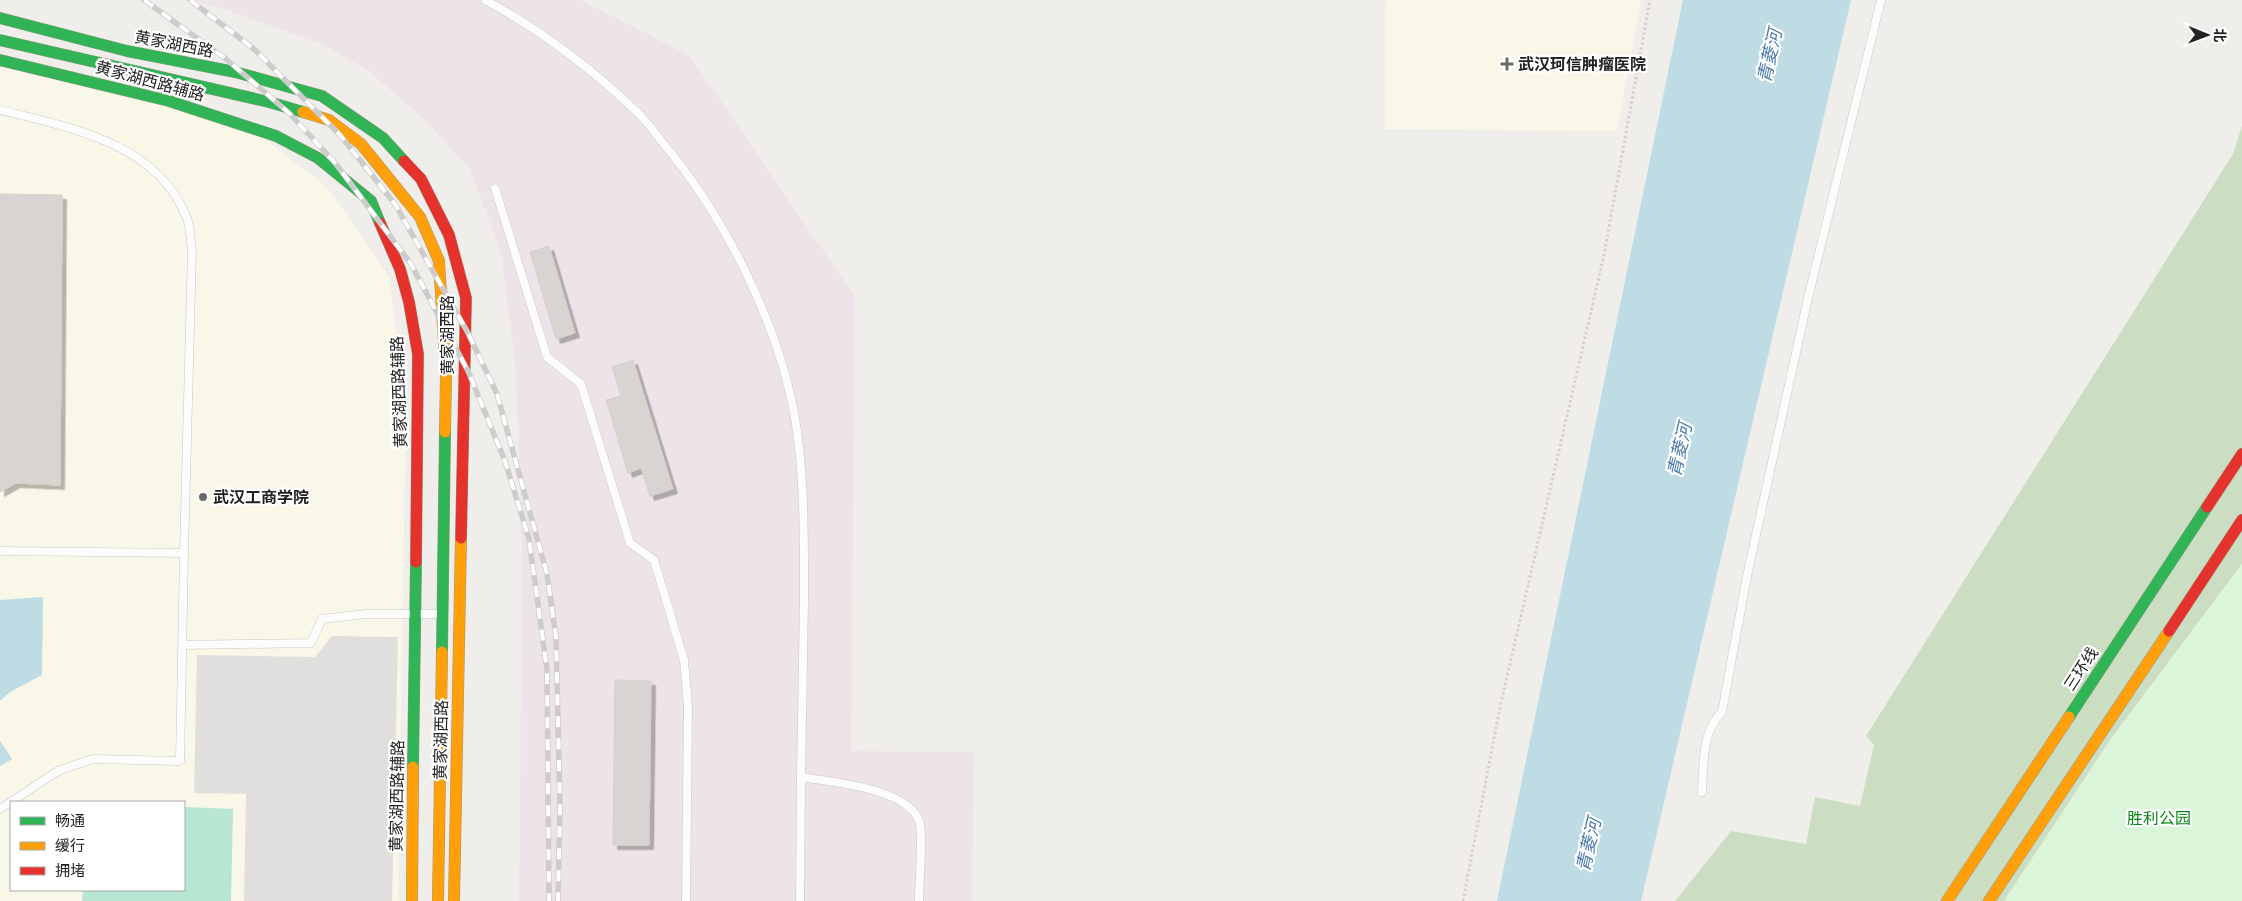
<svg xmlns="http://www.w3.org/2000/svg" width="2242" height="901" viewBox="0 0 2242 901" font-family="Cabin,'Noto Sans SC',sans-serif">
<defs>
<filter id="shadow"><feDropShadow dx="4.5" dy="4.5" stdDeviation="0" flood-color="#0004"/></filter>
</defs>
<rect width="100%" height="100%" fill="#f0eeeb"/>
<!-- industrial -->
<path fill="#ede4e9" d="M190,0h391l109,56 165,241 -4,454 123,1 -2,149h-453l3,-348 -6,-182 -15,-117 -31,-85 -45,-49 -56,-49 -47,-27 -98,-35z"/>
<!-- education -->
<path fill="#f8f7e8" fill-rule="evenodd" d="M1386,0h255l-24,131 -232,-2z
M0,67l240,53 87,67 62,89 17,130 -8,495h-398zM11,802h173v88h-173z"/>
<!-- forest -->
<path fill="#cbdec1" d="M2242,126v438l-132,176 -106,161h-329l56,-70 75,13 9,-47 45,9 14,-61 -8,-9 367,-582z"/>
<!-- park -->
<path fill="#daf5da" d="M2242,564v337h-238l106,-160z"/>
<!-- pitch -->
<path fill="#b7e6d2" d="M184,807l49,2 -2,92h-149l1,-11h101z"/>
<!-- parking -->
<path fill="#e0dfde" d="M332,636l66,1 -6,264h-148l2,-107 -52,-1 3,-138 118,2z"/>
<!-- water -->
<path fill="#bfdbe3" d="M1683,0h168l-210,901h-144z
M43,597l-1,78 -32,17 -10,9v-101z
M0,741l12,18 -12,7z"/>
<!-- building -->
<path fill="#d7d4d2" stroke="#d3d0cc" filter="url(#shadow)" d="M0,194l62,1 -2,290 -44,-2 -16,9z
M549,246l26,87 -19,6 -26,-87z
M633,360l40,129 -23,7 -9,-28 -13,5 -22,-73 15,-4 -9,-29z
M615,680l36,1 -2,164h-36z"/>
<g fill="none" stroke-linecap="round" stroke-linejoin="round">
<!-- lane casing -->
<g stroke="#c9c8c7" stroke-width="9">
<path id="lane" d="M485,0c56,30 106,68 152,112 10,9 18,21 26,31 61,73 113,176 131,269 11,62 10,127 10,189 -1,59 -2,117 -3,176 30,5 111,11 119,47 3,18 -1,57 -1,77
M0,110c68,17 156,32 186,106 5,9 4,23 6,34l-8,303
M495,188l52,169 34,27 49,159 24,17 30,100 4,46 -2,195
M0,551l184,2 -4,208 -88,-2 -34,12 -58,38
M182,645l129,-2 11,-24 44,-5h75
M1702,792c2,-27 -1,-60 20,-80l25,-136 61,-278 73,-298
M800,901l1,-124"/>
</g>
<!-- fast casing -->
<g stroke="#999a82" stroke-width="12">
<path id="fast" d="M0,18l127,33 108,21 87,24 61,42 21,23
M0,40l269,62 34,10
M0,60l169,41 107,35 42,22 53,43 9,22
M442,652l3,-220
M2069,717l138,-210
M413,767l3,-205"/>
</g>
<!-- slow casing -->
<g stroke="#999a82" stroke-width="12">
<path id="slow" d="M303,112l26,8 32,24 59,73 19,44 7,115 -1,56
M412,901l1,-134
M438,901l4,-249
M454,901l7,-363
M1947,901l122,-184
M1989,901l180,-270"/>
</g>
<!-- jam casing -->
<g stroke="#999a82" stroke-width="12">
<path id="jam" d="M404,161l17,18 28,56 17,63 -5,240
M380,223l20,46 9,33 9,52 -2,208
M2207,507l35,-53
M2169,631l73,-111"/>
</g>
<!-- path -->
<path stroke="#dccecd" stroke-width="3" stroke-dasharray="2.5 2.5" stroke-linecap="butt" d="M1463,901l37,-194 104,-452 46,-255"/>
<!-- lane -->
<use href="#lane" stroke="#fdfcfc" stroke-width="8"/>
<!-- fast -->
<use href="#fast" stroke="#30b455" stroke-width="11"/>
<!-- slow -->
<use href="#slow" stroke="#ff9f0a" stroke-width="11"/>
<!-- jam -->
<use href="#jam" stroke="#e5322d" stroke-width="11"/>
<!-- rail casing -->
<g stroke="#ccc" stroke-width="5.5">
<path id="rail" d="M144,0l82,59 63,54 47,51 75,100 57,107 37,90 24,78 18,131 2,231
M190,0l64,49 86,86 55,69 73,129 29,61 50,180 9,63 4,171 -2,93"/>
</g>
<!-- rail -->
<use href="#rail" stroke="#fff" stroke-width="4" stroke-dasharray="11" stroke-linecap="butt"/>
</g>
<!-- markers -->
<g fill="#6a6968" stroke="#fff" stroke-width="2">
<path d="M1504.5 56.5h5v5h5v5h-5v5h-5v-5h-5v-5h5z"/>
<circle cx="203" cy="497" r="5"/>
</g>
<g text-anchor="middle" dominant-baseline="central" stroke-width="4.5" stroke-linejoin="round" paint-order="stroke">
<!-- street labels -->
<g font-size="16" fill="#222" stroke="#fff">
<text transform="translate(174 44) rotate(11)">黄家湖西路</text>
<text transform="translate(150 81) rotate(15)">黄家湖西路辅路</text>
<text transform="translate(447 335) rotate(-90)">黄家湖西路</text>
<text transform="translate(399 392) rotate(-92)">黄家湖西路辅路</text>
<text transform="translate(2081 669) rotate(-57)">三环线</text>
<text transform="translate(441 740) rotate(-89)">黄家湖西路</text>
<text transform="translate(397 796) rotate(-89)">黄家湖西路辅路</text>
</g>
<!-- poi labels -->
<g font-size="16" font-weight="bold" fill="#222" stroke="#fff" text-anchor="start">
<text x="1518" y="64">武汉珂信肿瘤医院</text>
<text x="213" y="497">武汉工商学院</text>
</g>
<!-- park labels -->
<g font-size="16" fill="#0c8416" stroke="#fff">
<text x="2159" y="818">胜利公园</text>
</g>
<!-- water labels -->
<g font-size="18" font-style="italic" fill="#4a7aab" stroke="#fff">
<text transform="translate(1770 56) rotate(-77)">青菱河</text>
<text transform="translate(1680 450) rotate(-77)">青菱河</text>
<text transform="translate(1589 845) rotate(-77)">青菱河</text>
</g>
</g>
<!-- legend -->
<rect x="10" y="801" width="175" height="90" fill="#ffffff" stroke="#a7a7a7"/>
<rect x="20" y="817" width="25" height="8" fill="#30b455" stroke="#a7a7a7"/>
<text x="55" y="826" font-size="15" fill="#222222">畅通</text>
<rect x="20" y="842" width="25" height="8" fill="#ff9f0a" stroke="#a7a7a7"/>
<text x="55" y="851" font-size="15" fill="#222222">缓行</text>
<rect x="20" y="867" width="25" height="8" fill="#e5322d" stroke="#a7a7a7"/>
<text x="55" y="876" font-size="15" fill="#222222">拥堵</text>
<!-- north arrow -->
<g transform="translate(2207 35) rotate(91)" stroke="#ffffff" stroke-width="4" paint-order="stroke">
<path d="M0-4L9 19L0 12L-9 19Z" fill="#222222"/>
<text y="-8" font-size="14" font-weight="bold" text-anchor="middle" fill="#222222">北</text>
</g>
</svg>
